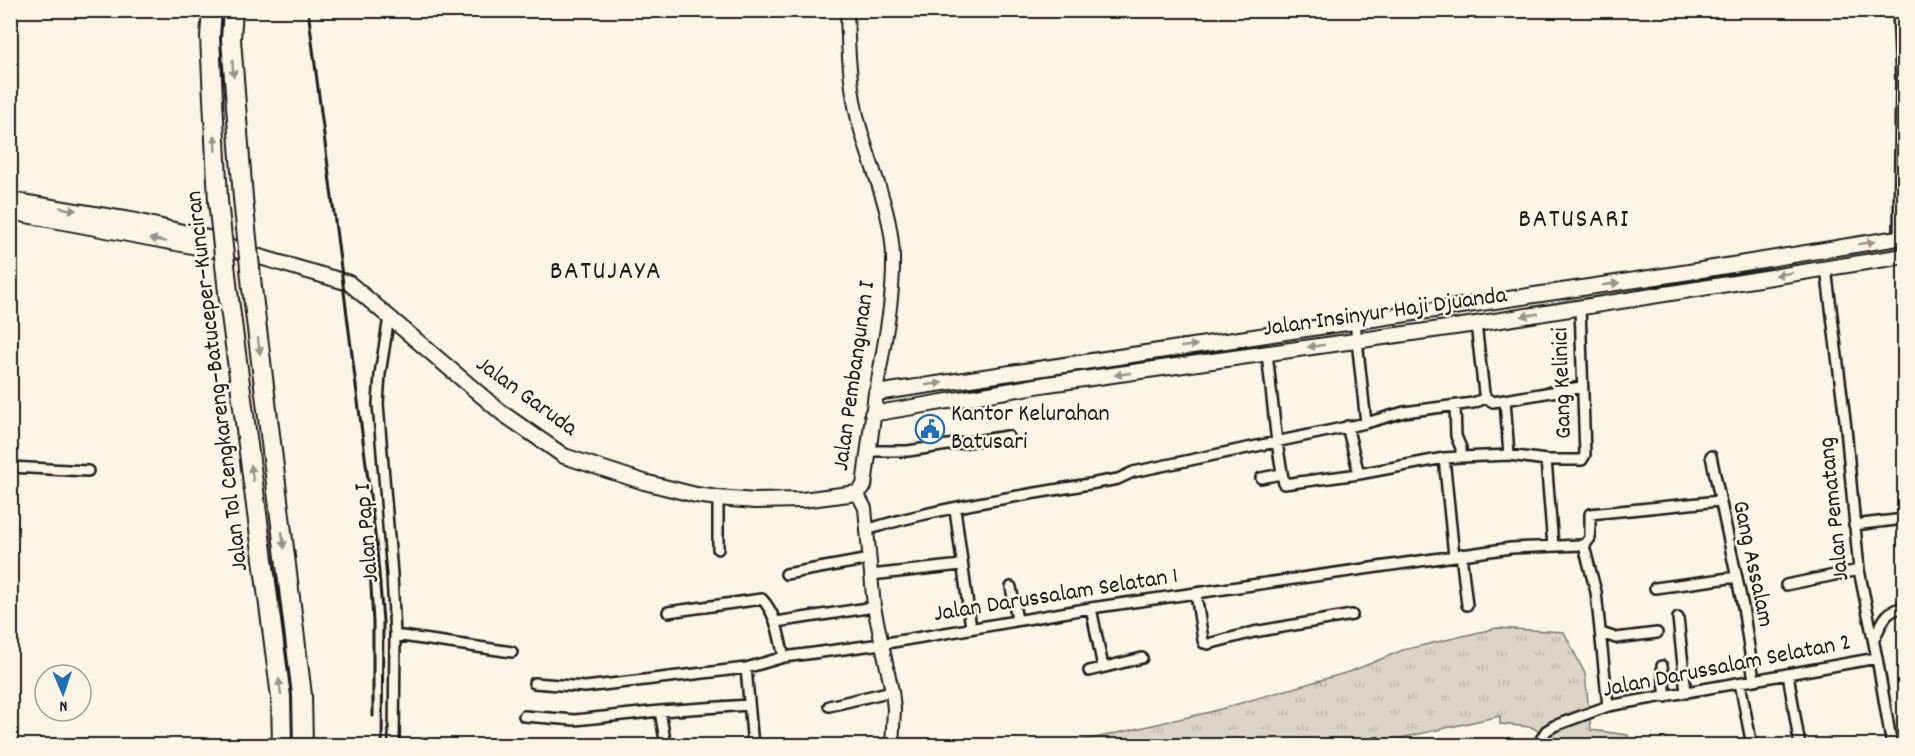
<svg xmlns="http://www.w3.org/2000/svg" width="1915" height="756" viewBox="0 0 1915 756" font-family="Dekko,sans-serif">
<defs>
<pattern id="grass-tufts" width="24" height="20" patternUnits="userSpaceOnUse" patternTransform="scale(1.5)"><rect width="24" height="20" fill="#dbd5c8"/><path d="M3 7l-1-3M5 7V3M7 7l1-3M15 17l-1-3M17 17v-4M19 17l1-3" fill="none" stroke="#bbb6ab"/></pattern>
</defs>
<rect width="100%" height="100%" fill="#fcf5e5"/>
<filter id="ink" filterUnits="userSpaceOnUse"><feTurbulence type="fractalNoise" baseFrequency=".0167" numOctaves="2"/><feDisplacementMap in="SourceGraphic" scale="12" xChannelSelector="R" yChannelSelector="G"/><feConvolveMatrix kernelMatrix="1 2 1 2 8 2 1 2 1" color-interpolation-filters="sRGB"/></filter>
<g filter="url(#ink)">
<!-- grass -->
<path fill="url(#grass-tufts)" stroke="#7c7872" stroke-width="1.5" d="M1497,628l67,4 21,42 6,56 37,5 2,10h-76l-3,-8 -20,-10 -31,-3v-8l-131,29 -324,1 46,-7 119,-27 142,-41 51,-21z"/>
<g fill="none" stroke-linecap="round" stroke-linejoin="round">
<!-- minor casing -->
<g stroke="#1c1c1c" stroke-width="14">
<path id="minor" d="M1898,10l3,70 -2,157
M1826,268l20,160 13,142 18,88 15,88
M389,317l-9,57 -2,30 14,170 3,61 -1,111
M1355,322l11,101
M1476,324l8,69 2,5
M1267,353l10,90 7,41 75,-10 85,-16 17,-1
M1505,400l4,55
M1455,406l1,30 5,12v9l48,-2 37,5h36l3,-5 -5,-148
M1347,426l12,48
M868,451h40l100,-15
M1711,456l32,151 11,73
M1444,458l10,98
M1546,460l7,86
M10,467l78,4
M1261,478l20,-4
M955,509l16,119
M1854,525l50,-6
M866,530c79,-25 170,-36 252,-51l15,-7 233,-49 38,-11 69,-9 13,-5 7,4 88,-15
M1584,546l6,-8v-24l129,-13
M1584,546l12,46 12,114
M718,549v-51
M1461,554l6,51
M786,574l84,-15
M871,575l90,-10
M1786,585l73,-15
M1011,587l6,33
M1655,588l82,-11
M1196,594l7,46 1,3 4,1 46,-12 98,-17
M1091,608l12,59
M668,612l94,-13c15,16 17,38 22,58
M1678,618l8,75
M776,622l98,-15
M1601,633l15,5 41,-5
M395,635l117,17
M1874,639c9,-17 10,-28 30,-32
M1662,666l4,31
M746,668l7,78
M1089,671l53,-13
M1788,674l12,72
M534,683l51,4 161,-19 38,-11 97,-13 210,-36 420,-60 70,-3 3,1
M1740,683l12,63
M829,706l63,-15
M660,711l6,35
M524,716l51,4 85,-9 89,-6
M1377,743v3
M1537,746l9,-15 8,-5 54,-20 269,-48"/>
</g>
<!-- tertiary casing -->
<g stroke="#1c1c1c" stroke-width="16">
<path id="tertiary" d="M847,10c1,34 2,67 9,101 10,48 36,95 37,146 1,45 -10,91 -17,136
M857,493l8,15 9,99 18,84 2,18 -2,37"/>
</g>
<!-- secondary casing -->
<g stroke="#1c1c1c" stroke-width="18">
<path id="secondary" d="M10,200l126,21 85,20 15,9 113,33 153,130 62,43 80,26 52,13 22,3 37,3 47,-1 55,-7 7,-7 12,-93 807,-120 221,-36
M10,212l209,39 12,-1
M872,414l176,-30 428,-60 428,-68"/>
</g>
<!-- motorway casing -->
<g stroke="#1c1c1c" stroke-width="22">
<path id="motorway" d="M212,10l-2,27 8,164
M233,10l-2,29 12,159
M252,288l50,407 1,51
M228,292l53,405 1,49"/>
</g>
<!-- minor -->
<use href="#minor" stroke="#fcf5e5" stroke-width="9"/>
<!-- tertiary -->
<use href="#tertiary" stroke="#fcf5e5" stroke-width="12"/>
<!-- secondary -->
<use href="#secondary" stroke="#fcf5e5" stroke-width="14"/>
<!-- motorway -->
<use href="#motorway" stroke="#fcf5e5" stroke-width="18"/>
<!-- rail -->
<path stroke="#1c1c1c" stroke-width="3" d="M308,10l69,540 6,71 -1,125
M370,569l3,53v94"/>
<!-- motorway-bridge casing -->
<g stroke="#1c1c1c" stroke-width="22" stroke-linecap="butt">
<path id="motorway-bridge" d="M243,198l9,90
M218,201l10,91"/>
</g>
<!-- motorway-bridge -->
<use href="#motorway-bridge" stroke="#fcf5e5" stroke-width="18"/>
</g>
<!-- one-way arrows -->
<defs><path id="oneway-solid" d="M-6-.8H1V-3.2L6.5 0L1 3.2V.8H-6Z" transform="scale(1.5)"/></defs>
<g fill="#97938b">
<use href="#oneway-solid" transform="translate(233 69) rotate(86)"/>
<use href="#oneway-solid" transform="translate(215 143) rotate(-93)"/>
<use href="#oneway-solid" transform="translate(68 209) rotate(10)"/>
<use href="#oneway-solid" transform="translate(158 240) rotate(-169)"/>
<use href="#oneway-solid" transform="translate(1866 243) rotate(-9)"/>
<use href="#oneway-solid" transform="translate(1784 274) rotate(171)"/>
<use href="#oneway-solid" transform="translate(1611 284) rotate(-8)"/>
<use href="#oneway-solid" transform="translate(1530 315) rotate(171)"/>
<use href="#oneway-solid" transform="translate(259 346) rotate(83)"/>
<use href="#oneway-solid" transform="translate(1189 346) rotate(-8)"/>
<use href="#oneway-solid" transform="translate(1316 346) rotate(172)"/>
<use href="#oneway-solid" transform="translate(1123 374) rotate(172)"/>
<use href="#oneway-solid" transform="translate(934 384) rotate(-8)"/>
<use href="#oneway-solid" transform="translate(252 473) rotate(-98)"/>
<use href="#oneway-solid" transform="translate(283 540) rotate(83)"/>
<use href="#oneway-solid" transform="translate(280 687) rotate(-97)"/>
</g>
</g>
<!-- icons -->
<defs>
<g id="civic-ring" transform="scale(1.5)"><circle r="9.5" fill="#fcf5e5" stroke="#1f6fb2" stroke-width="1.5"/><path d="M-.6-6.5H3V-4.5H.6V-3L4-1V1h2V6H-6V1h2V-1L-.6-3ZM-1.2 2.5V6h2.4V2.5Z" fill="#1f6fb2"/></g>
</defs>
<g fill-rule="evenodd">
<use href="#civic-ring" x="930" y="429"/>
</g>
<g text-anchor="middle" dominant-baseline="central" stroke-width="5" stroke-linejoin="round" paint-order="stroke">
<!-- street labels -->
<g font-size="24" fill="#1c1c1c" stroke="#fcf5e5">
<text transform="translate(1385 313) rotate(-8)">Jalan Insinyur Haji Djuanda</text>
<text transform="translate(855 376) rotate(-82)">Jalan Pembangunan I</text>
<text transform="translate(218 381) rotate(-97)">Jalan Tol Cengkareng–Batuceper–Kunciran</text>
<text transform="translate(1563 383) rotate(-92)">Gang Kelinici</text>
<text transform="translate(526 397) rotate(36)">Jalan Garuda</text>
<text transform="translate(1835 509) rotate(-96)">Jalan Pematang</text>
<text transform="translate(368 533) rotate(-95)">Jalan Pap I</text>
<text transform="translate(1752 564) rotate(78)">Gang Assalam</text>
<text transform="translate(1056 596) rotate(-9)">Jalan Darussalam Selatan 1</text>
<text transform="translate(1727 667) rotate(-11)">Jalan Darussalam Selatan 2</text>
</g>
<!-- poi labels -->
<g font-size="24" fill="#1c1c1c" stroke="#fcf5e5" text-anchor="start">
<text x="951" y="415">Kantor Kelurahan<tspan x="951" dy="28">Batusari</tspan></text>
</g>
<!-- quarter labels -->
<g font-size="27" letter-spacing="1.5" fill="#1c1c1c" stroke="#fcf5e5">
<text x="1574" y="220">BATUSARI</text>
<text x="606" y="272">BATUJAYA</text>
</g>
</g>
<!-- margin -->
<rect width="1915" height="756" fill="none" stroke="#fcf5e5" stroke-width="36"/>
<rect x="18" y="18" width="1879" height="720" fill="none" stroke="#1c1c1c" stroke-width="2" filter="url(#ink)"/>
<!-- north arrow -->
<g transform="translate(63 693) rotate(178)"><circle r="28" fill="#fcf5e5" stroke="#a29e95" stroke-width="1.5"/>
<path d="M0-4.5L10 22L0 15L-10 22Z" fill="#1f6fb2"/>
<text y="-9" font-size="16" font-weight="bold" text-anchor="middle" fill="#1c1c1c">N</text>
</g>
</svg>
